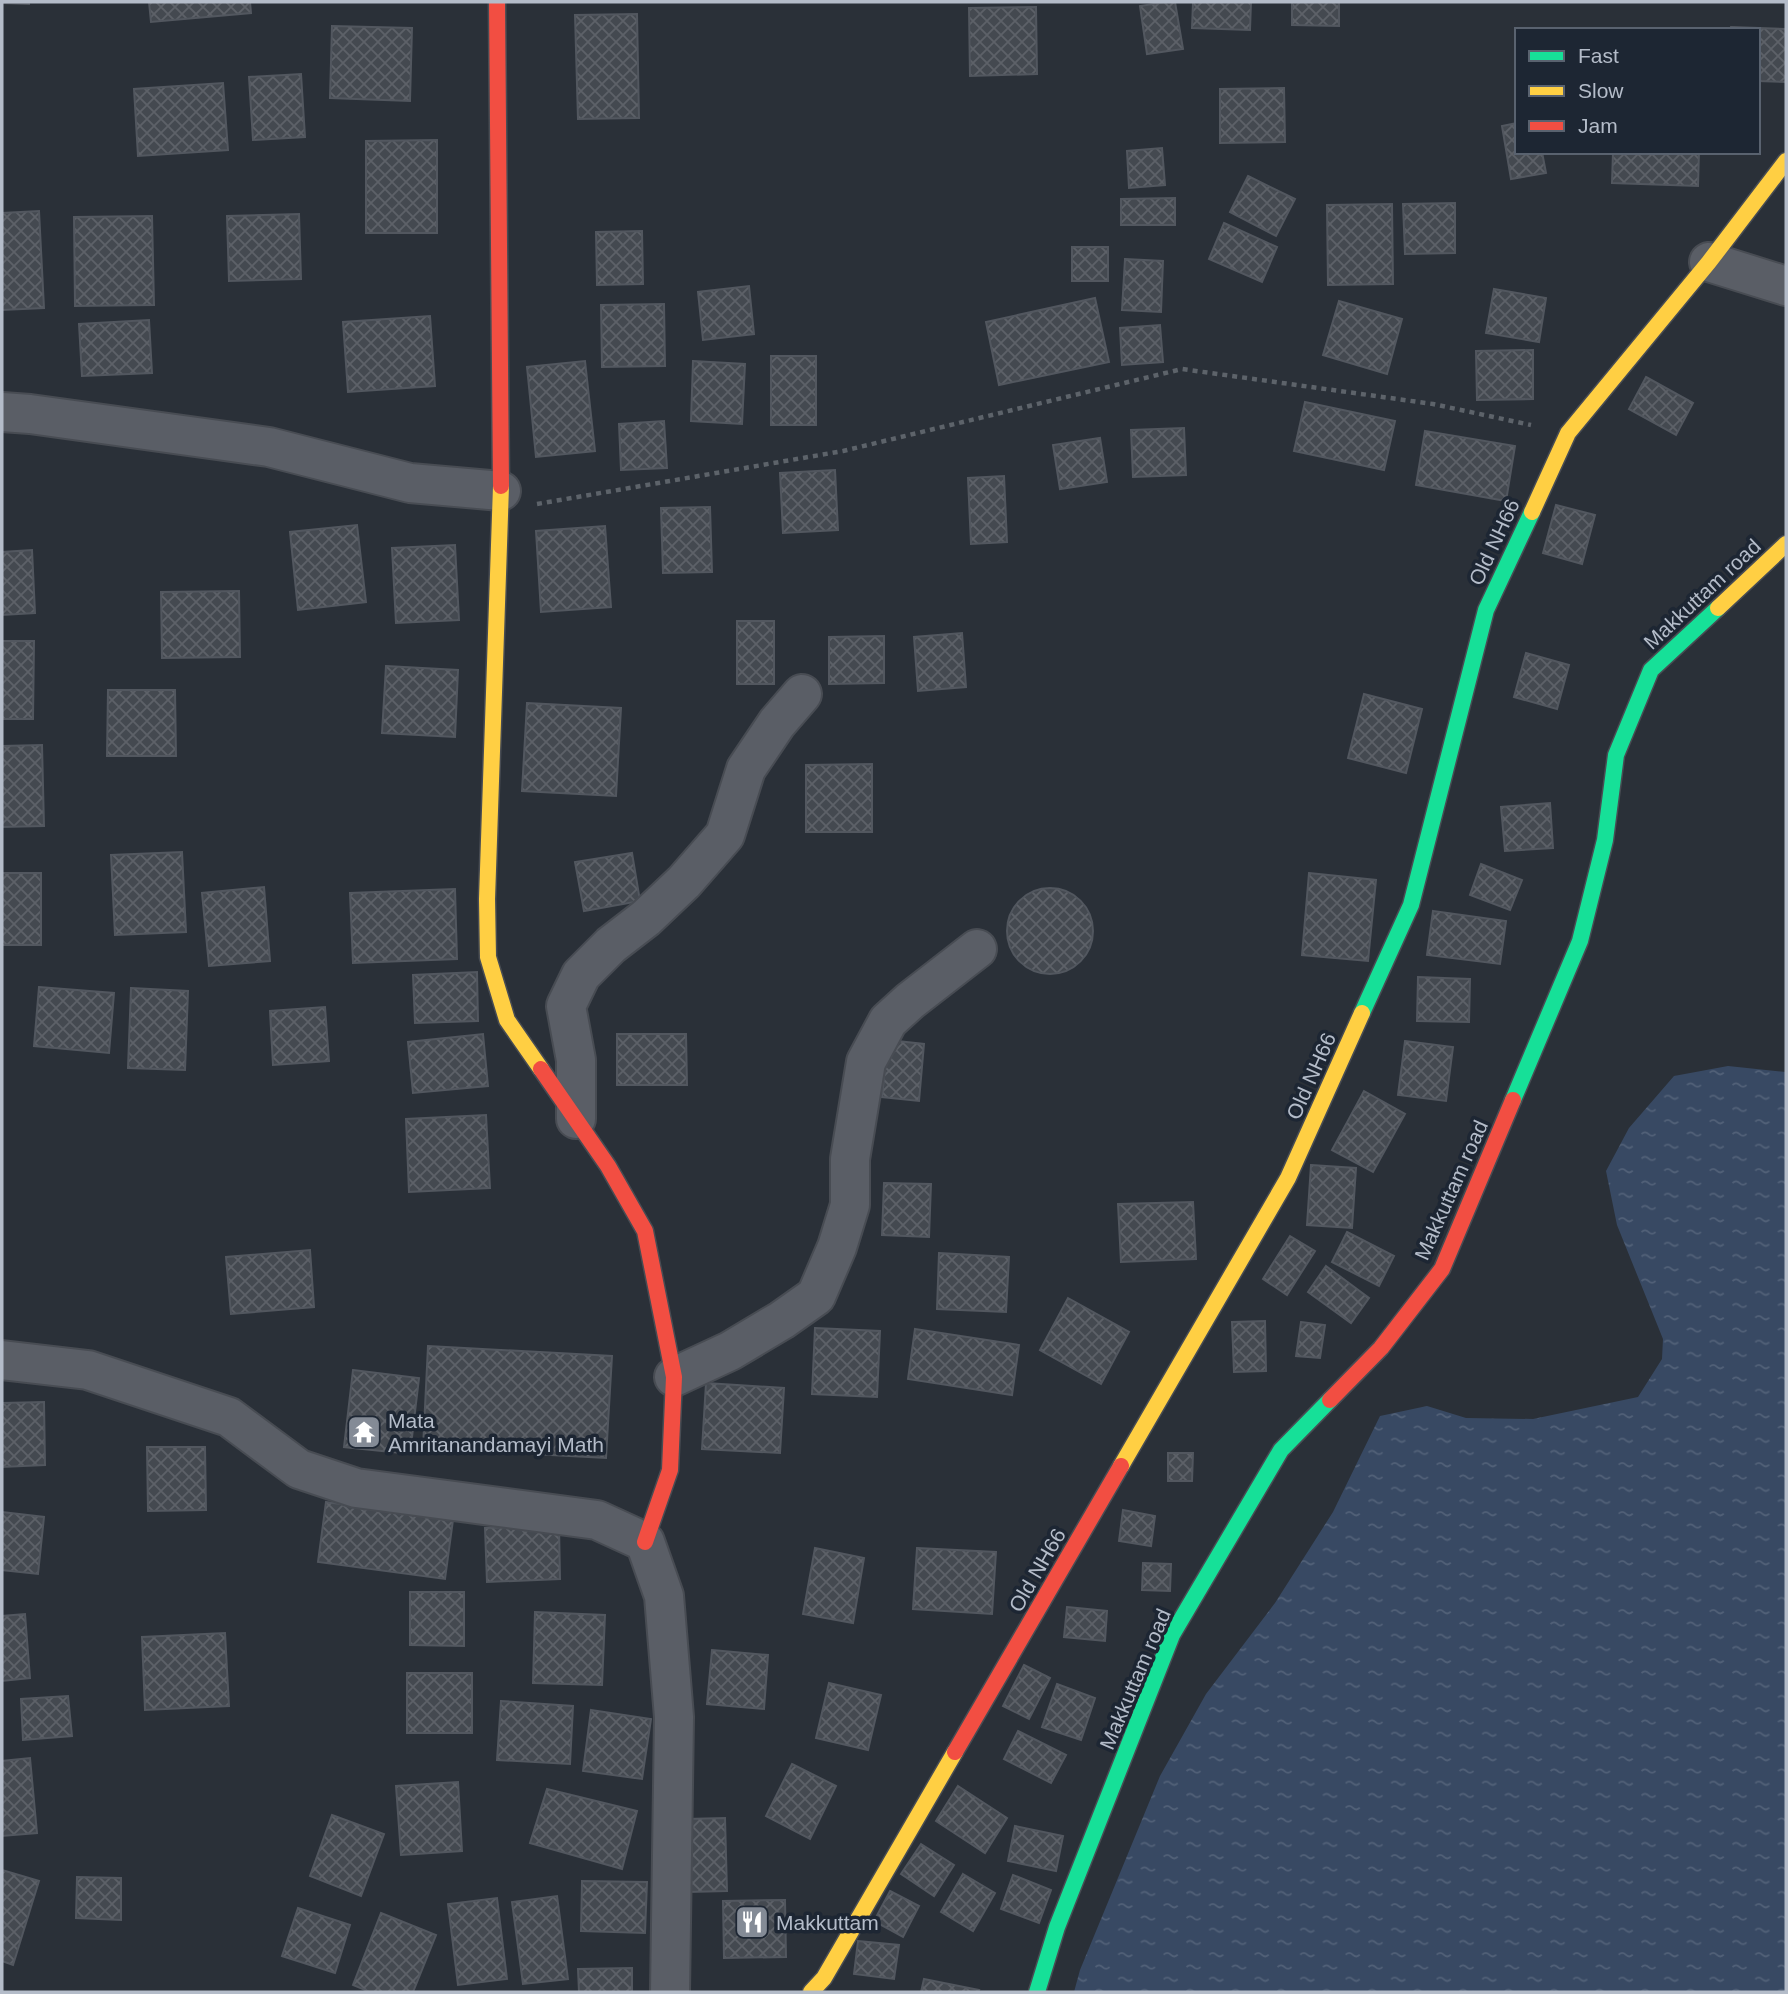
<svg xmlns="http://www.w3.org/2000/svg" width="1788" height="1994" viewBox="0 0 1788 1994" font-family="Helvetica,sans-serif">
<defs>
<pattern id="water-ripples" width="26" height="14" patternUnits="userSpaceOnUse" patternTransform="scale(1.75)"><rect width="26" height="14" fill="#384963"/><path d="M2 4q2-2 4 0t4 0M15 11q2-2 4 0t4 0" fill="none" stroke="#526178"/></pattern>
<pattern id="building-cross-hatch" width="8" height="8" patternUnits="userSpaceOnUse" patternTransform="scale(1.75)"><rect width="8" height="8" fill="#444950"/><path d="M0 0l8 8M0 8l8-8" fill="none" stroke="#5d6168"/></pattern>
</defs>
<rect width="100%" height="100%" fill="#2a3038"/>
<!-- water -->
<path fill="url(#water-ripples)" d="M1728,1066l58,6v920h-712l6,-22 80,-194 46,-82 69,-91 58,-91 47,-96 47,-10 39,12 67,1 105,-22 24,-38 1,-20 -46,-114 -11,-54 23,-43 45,-52z"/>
<!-- building -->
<path fill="url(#building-cross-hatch)" stroke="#52575f" stroke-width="2" d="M2,2h27v2l-27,-1z
M149,2h101l1,11 -100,9z
M1166,2h9l8,47 -36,5 -7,-48z
M1193,2h58l-1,28 -58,-2z
M1292,2h47v24l-47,-1z
M1036,7l1,67 -67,2 -1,-68z
M637,14l2,104 -61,1 -3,-104z
M332,26l80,2 -2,73 -80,-3z
M1731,27l55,2v53l-28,-1v-51h-28z
M301,74l4,63 -52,3 -4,-63z
M223,83l5,67 -90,6 -4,-67z
M1284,88l1,54 -65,1v-54z
M1517,123v29h25l4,21 -35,6 -9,-53z
M437,140v93h-71v-92z
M1162,148l3,37 -36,3 -2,-37z
M1613,152h86l-1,34 -86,-3z
M1248,176l47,23 -19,37 -46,-24z
M1175,198v27h-54v-26z
M1455,203v50l-50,1 -2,-50z
M1392,204l1,80 -65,1 -1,-80z
M39,211l5,97 -42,2v-97z
M299,214l2,65 -72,2 -2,-65z
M152,216l2,89 -79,1 -1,-89z
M1224,223l53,24 -15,35 -53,-23z
M642,231l1,53 -46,1 -1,-53z
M1072,247h36v34h-36z
M1125,259l38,2 -2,51 -39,-2z
M749,286l5,48 -51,6 -5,-48z
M1494,289l52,9 -7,44 -53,-9z
M1095,298l14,64 -110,23 -13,-63z
M1339,301l63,18 -15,55 -64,-19z
M664,304l1,62 -63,1 -1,-62z
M430,316l5,70 -87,6 -5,-70z
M149,320l3,53 -70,3 -3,-52z
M1160,325l3,37 -41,3 -2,-37z
M1533,350v49l-56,1 -1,-49z
M771,356h45v69h-45z
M585,361l10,90 -59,6 -9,-90z
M693,361l52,3 -3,60 -51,-3z
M1646,377l47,26 -17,32 -47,-26z
M1305,402l90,19 -11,49 -90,-19z
M664,421l3,47 -46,2 -2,-46z
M1184,428l2,47 -53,2 -2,-47z
M1425,431l90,15 -9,55 -90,-16z
M1100,438l7,44 -47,7 -7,-44z
M835,470l3,60 -55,3 -3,-60z
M1004,476l3,66 -36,2 -3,-66z
M1556,505l39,10 -13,49 -39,-11z
M710,507l2,65 -49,1 -2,-65z
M357,525l9,77 -68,8 -8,-78z
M605,526l6,81 -70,5 -5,-81z
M455,545l4,75 -63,3 -4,-75z
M32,550l3,63 -33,2v-63z
M239,591l1,66 -78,1 -1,-66z
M737,621h37v63h-37z
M962,633l4,54 -48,4 -4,-54z
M884,636v47l-55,1v-47z
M2,641h32l-1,78h-31z
M1526,653l43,12 -12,44 -43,-12z
M386,666l72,4 -3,67 -73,-4z
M108,690h67l1,66h-69z
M1364,694l58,15 -16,64 -58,-15z
M527,703l94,5 -5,88 -94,-5z
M42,745l2,81 -42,1v-81z
M872,764v68h-66v-67z
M1550,803l3,45 -48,3 -4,-44z
M182,852l4,80 -71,3 -4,-80z
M632,853l8,48 -56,10 -9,-49z
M1481,864l41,16 -12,30 -40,-15z
M2,873h39v72h-39z
M1309,873l67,7 -8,81 -66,-6z
M264,887l6,74 -61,5 -7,-73z
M1007 931a43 43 0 1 1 86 0a43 43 0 1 1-86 0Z
M455,889l2,70 -104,4 -3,-70z
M1433,911l73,10 -6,43 -73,-9z
M477,972l1,49 -63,2 -2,-48z
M1418,977l52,2 -1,43 -52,-1z
M39,987l75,6 -5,60 -75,-7z
M131,988l57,3 -3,79 -57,-2z
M325,1007l4,54 -56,4 -3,-54z
M483,1034l5,52 -75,7 -5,-51z
M617,1034h69l1,51h-70z
M888,1040l36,4 -5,57 -37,-4z
M1405,1041l48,6 -7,54 -48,-6z
M1364,1091l41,23 -32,58 -41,-22z
M486,1115l4,73 -81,4 -3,-73z
M1311,1165l45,3 -4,60 -45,-3z
M884,1183l47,1 -2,53 -47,-2z
M1193,1202l3,57 -75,3 -3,-58z
M1347,1232l47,24 -15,30 -47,-24z
M1290,1236l25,15 -28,44 -24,-16z
M310,1250l4,57 -83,7 -5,-57z
M939,1253l70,4 -3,55 -69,-3z
M1326,1266l43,32 -18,25 -43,-31z
M1068,1298l61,34 -28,52 -61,-34z
M1265,1321l1,50 -32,1 -2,-50z
M1301,1322l24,3 -5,33 -24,-2z
M815,1328l65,3 -3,66 -65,-3z
M915,1329l104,16 -7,50 -104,-16z
M428,1346l184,10 -6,102 -183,-10z
M353,1370l66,8 -9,76 -66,-7z
M706,1383l78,5 -4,65 -78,-4z
M44,1402l1,63 -43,2v-64z
M147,1447h58l1,63 -58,1z
M1168,1453h25l-1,28h-24z
M326,1502l127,18 -8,59 -127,-17z
M1123,1510l32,6 -4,30 -32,-5z
M2,1512l42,5 -6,57 -36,-4z
M559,1525l1,54 -73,3 -2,-54z
M815,1548l49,10 -11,65 -50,-9z
M917,1548l79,4 -4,62 -79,-5z
M1143,1563l28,1 -1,27 -28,-1z
M410,1592h54v54l-54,-1z
M1067,1607l40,4 -2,30 -41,-4z
M535,1612l70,3 -3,70 -69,-2z
M25,1614l5,64 -28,3v-65z
M225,1633l4,73 -84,4 -3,-73z
M712,1650l56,5 -4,54 -57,-5z
M1024,1665l26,13 -21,41 -26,-13z
M407,1673h65v60h-65z
M829,1683l52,12 -13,55 -52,-12z
M1057,1684l38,14 -14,42 -39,-13z
M68,1696l4,40 -49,4 -2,-41z
M501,1701l72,5 -3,58 -73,-4z
M591,1710l60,9 -9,60 -59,-8z
M1018,1731l48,24 -15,28 -47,-24z
M30,1758l7,75 -35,3v-75z
M792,1764l44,22 -26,53 -44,-23z
M458,1782l4,69 -61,4 -5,-69z
M958,1786l49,32 -22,35 -49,-32z
M547,1789l90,22 -15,58 -92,-26z
M332,1815l52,19 -23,62 -51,-20z
M725,1818l2,73 -39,1 -2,-73z
M1015,1826l48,10 -7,35 -48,-10z
M921,1844l33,21 -20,31 -33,-22z
M2,1870l37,11 -26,84 -11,-4z
M963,1874l32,19 -22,38 -32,-19z
M1013,1875l38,15 -12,33 -38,-14z
M77,1877l44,1v42l-45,-2z
M582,1881l65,1 -2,51 -64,-2z
M890,1891l29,15 -16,31 -29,-16z
M557,1896l11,83 -45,5 -11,-82z
M497,1898l10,81 -49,6 -10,-81z
M785,1900l1,57 -62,1 -1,-57z
M298,1908l52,17 -15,48 -53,-17z
M381,1913l55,22 -23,57h-43l-17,-7z
M858,1941l41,4 -5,34 -40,-5z
M632,1968v24h-53l-1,-23z
M924,1979l55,11 -1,2h-57z"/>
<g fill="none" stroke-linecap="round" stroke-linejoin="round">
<!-- street casing -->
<g stroke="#484c53" stroke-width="42">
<path id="street" d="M1709,262l77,24
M2,412l28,2 239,33 141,36 91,8
M576,1119v-59l-10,-54 15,-31 30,-30 35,-27 38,-36 41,-47 21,-66 31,-46 25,-29
M2,1360l86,10 141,47 70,52 57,19 241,32 48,22 19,54 10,121 -4,275
M674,1377l56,-26 52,-31 34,-24 21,-49 13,-42v-46l16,-97 22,-41 22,-20 67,-52"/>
</g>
<!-- fast casing -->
<g stroke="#484c53" stroke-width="19">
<path id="fast" d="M1362,1013l49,-108 75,-295 46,-98
M1513,1100l67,-159 25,-101 11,-85 35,-85 67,-62
M1037,1992l20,-65 115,-292 109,-185 49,-50"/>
</g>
<!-- slow casing -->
<g stroke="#484c53" stroke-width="19">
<path id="slow" d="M501,486l-14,413 1,58 19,63 34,49
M1532,512l36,-79 141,-171 77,-101
M1718,608l68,-64
M1121,1466l167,-288 74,-165
M811,1992l13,-14 131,-226"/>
</g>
<!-- jam casing -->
<g stroke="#484c53" stroke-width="19">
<path id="jam" d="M497,2l4,484
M541,1069l67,97 37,65 29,146 -4,93 -25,72
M1330,1400l51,-52 61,-79 71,-169
M955,1752l166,-286"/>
</g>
<!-- path -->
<path stroke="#5d636a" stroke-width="4.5" stroke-dasharray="5 5" stroke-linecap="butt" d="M537,504l306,-53 339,-82 251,35 98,21"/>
<!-- street -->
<use href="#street" stroke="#5a5e66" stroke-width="38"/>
<!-- fast -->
<use href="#fast" stroke="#16e098" stroke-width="16"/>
<!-- slow -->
<use href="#slow" stroke="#ffcf43" stroke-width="16"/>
<!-- jam -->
<use href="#jam" stroke="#f24e42" stroke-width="16"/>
</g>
<!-- icons -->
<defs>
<g id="temple-square" transform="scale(1.75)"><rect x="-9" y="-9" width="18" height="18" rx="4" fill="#848b96" stroke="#1d2633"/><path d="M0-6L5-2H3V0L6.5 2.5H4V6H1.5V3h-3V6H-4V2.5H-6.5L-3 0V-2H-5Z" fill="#fff"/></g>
<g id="restaurant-square" transform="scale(1.75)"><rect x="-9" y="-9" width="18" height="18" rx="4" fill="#848b96" stroke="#1d2633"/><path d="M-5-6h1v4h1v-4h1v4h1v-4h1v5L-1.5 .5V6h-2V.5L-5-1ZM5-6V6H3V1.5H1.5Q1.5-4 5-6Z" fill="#fff"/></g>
</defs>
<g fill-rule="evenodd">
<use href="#temple-square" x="364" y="1432"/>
<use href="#restaurant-square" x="752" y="1922"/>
</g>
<g text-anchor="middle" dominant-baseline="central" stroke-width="7" stroke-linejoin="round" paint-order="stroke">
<!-- street labels -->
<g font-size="21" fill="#b4bcc9" stroke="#1d2633">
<text transform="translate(1494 542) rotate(-65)">Old NH66</text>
<text transform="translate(1702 594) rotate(-43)">Makkuttam road</text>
<text transform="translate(1311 1076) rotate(-66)">Old NH66</text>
<text transform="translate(1451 1190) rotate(-66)">Makkuttam road</text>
<text transform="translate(1037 1570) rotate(-60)">Old NH66</text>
<text transform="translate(1135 1679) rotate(-67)">Makkuttam road</text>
</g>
<!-- poi labels -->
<g font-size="21" fill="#b4bcc9" stroke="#1d2633" text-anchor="start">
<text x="388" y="1420">Mata<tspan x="388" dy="24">Amritanandamayi Math</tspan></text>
<text x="776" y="1922">Makkuttam</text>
</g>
</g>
<!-- border -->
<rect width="1788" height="1994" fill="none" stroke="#b4bcc9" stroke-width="7"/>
<!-- legend -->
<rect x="1515" y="28" width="245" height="126" fill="#1d2633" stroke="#59626f" stroke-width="2"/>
<rect x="1529" y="51" width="35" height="10" fill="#16e098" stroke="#59626f" stroke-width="2"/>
<text x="1578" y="63" font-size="21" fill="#b4bcc9">Fast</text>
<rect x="1529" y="86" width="35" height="10" fill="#ffcf43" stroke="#59626f" stroke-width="2"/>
<text x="1578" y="98" font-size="21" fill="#b4bcc9">Slow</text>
<rect x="1529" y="121" width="35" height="10" fill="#f24e42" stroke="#59626f" stroke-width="2"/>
<text x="1578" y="133" font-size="21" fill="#b4bcc9">Jam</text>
</svg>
